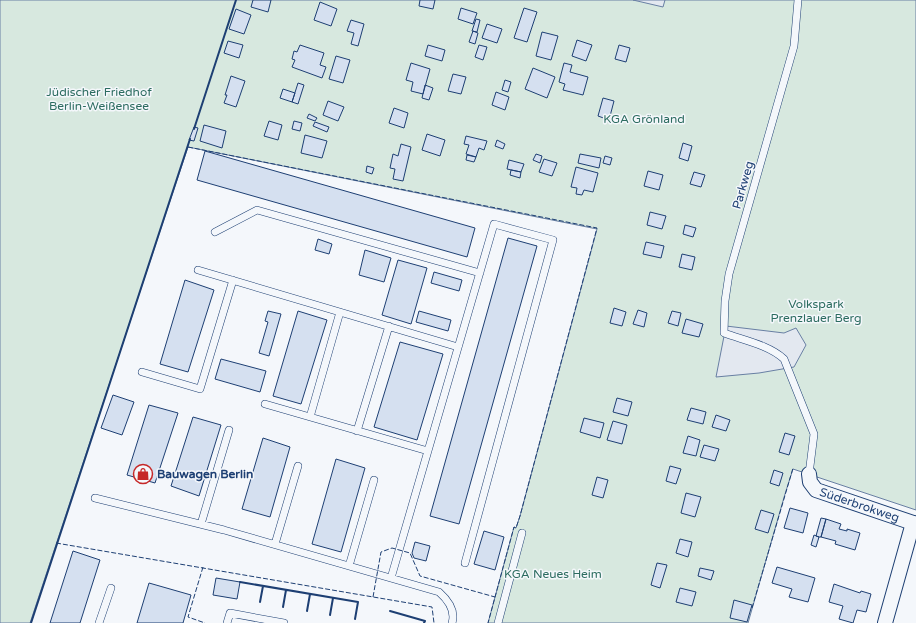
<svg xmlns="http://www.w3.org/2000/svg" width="916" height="623" viewBox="0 0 916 623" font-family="'Varela Round',sans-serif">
<rect width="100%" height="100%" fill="#f4f7fb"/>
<!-- green -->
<path fill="#d7e8df" stroke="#687fa3" d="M0,0h916v510l-123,-41 -8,25 -37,129h-260l26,-96 2,1 4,-12 77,-287 -409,-82 -158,476h-30z"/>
<!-- parking -->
<path fill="#e3e8f0" stroke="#687fa3" d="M633,0h32l-2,7z
M726,326l58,7 12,-5 10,17 -12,22 -35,6 -43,4z"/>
<!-- building -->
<path fill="#d5e0f0" stroke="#1d3f73" d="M253,0h18l-3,12 -17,-5z
M420,0h15l-2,9 -14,-3z
M320,2l17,7 -6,17 -17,-6z
M461,8l16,5 -4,11 -15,-5z
M524,8l13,4 -10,30 -13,-4z
M236,9l15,6 -7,19 -15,-5z
M476,19l4,1 -3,12 -5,-1z
M351,20l13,4 -6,22 -7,-2 3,-11 -7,-2z
M487,24l15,5 -5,14 -15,-5z
M473,31l5,2 -3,11 -6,-2z
M542,32l16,4 -7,24 -15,-4z
M577,40l15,5 -6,16 -14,-5z
M228,41l15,4 -4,13 -15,-5z
M300,45l24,8 -4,12 6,2 -4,11 -30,-11 3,-7 -3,-1 2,-8 3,1z
M428,45l17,5 -3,11 -17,-5z
M479,45l8,2 -4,13 -8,-3z
M619,45l11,3 -4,14 -11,-3z
M336,56l14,4 -7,23 -14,-4z
M411,63l19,6 -7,25 -12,-3 2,-9 -7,-2z
M564,63l8,2 -2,7 18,5 -5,18 -20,-5 2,-6 -6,-2z
M533,68l22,9 -8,21 -22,-9z
M453,74l13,3 -5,17 -13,-3z
M231,76l14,5 -9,26 -12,-4 3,-8h-2z
M505,80l6,2 -3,10 -6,-2z
M298,83l6,2 -6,19 -6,-2z
M425,85l8,3 -4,12 -7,-2z
M283,89l12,4 -3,9 -12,-4z
M496,92l13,5 -4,13 -13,-5z
M603,98l11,3 -5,19 -11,-4z
M328,101l16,6 -6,14 -15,-6z
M394,108l14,5 -4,15 -15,-5z
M309,114l8,4 -2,3 -8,-3z
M269,121l13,4 -4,15 -14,-4z
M294,121l8,2 -2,8 -8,-2z
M315,122l14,5 -2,5 -14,-6z
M204,125l22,6 -4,17 -22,-7z
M194,127l4,1 -4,13 -5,-1z
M427,134l18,6 -5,16 -18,-6z
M305,135l22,6 -5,17 -21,-5z
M466,136l21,5 -3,9 -5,-2 -3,9 -10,-3 3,-9 -5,-1z
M497,140l8,4 -2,5 -8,-3z
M683,143l9,3 -4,15 -9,-3z
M401,144l10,3 -8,34 -10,-2 2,-10 -5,-1 3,-14 5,2z
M205,151l270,77 -8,29 -270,-77z
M536,154l6,2 -2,7 -7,-3z
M580,154l21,4 -2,10 -21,-5z
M467,155l9,2 -2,5 -8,-2z
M605,156l7,2 -2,7 -7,-2z
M544,159l13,4 -5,13 -13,-4z
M509,160l15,4 -3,8 -14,-3z
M367,166l7,2 -2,6 -6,-2z
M576,167l22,6 -5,19 -9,-2 -2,5 -6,-1 1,-6 -6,-1z
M511,170l10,2 -1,6 -10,-3z
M648,171l15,4 -4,15 -15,-4z
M694,172l11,3 -4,12 -11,-3z
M650,212l16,4 -4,13 -15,-4z
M685,225l11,3 -3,9 -10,-3z
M508,238l29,8 -78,278 -29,-8z
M318,239l14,5 -3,10 -14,-4z
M646,242l18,4 -3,12 -18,-4z
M365,250l26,8 -7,24 -25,-7z
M682,254l13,3 -3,13 -13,-3z
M398,260l29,8 -16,56 -29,-9z
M434,272l28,8 -3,11 -28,-8z
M185,280l29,10 -26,82 -28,-8z
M614,308l12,4 -4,14 -12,-3z
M638,310l9,3 -3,14 -11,-3z
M268,311l13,3 -12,42 -10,-3 9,-31 -3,-1z
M298,311l29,9 -26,84 -28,-8z
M419,311l32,9 -3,11 -32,-9z
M672,311l9,2 -3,13 -10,-3z
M686,319l17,5 -4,13 -17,-4z
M400,342l43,12 -26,86 -43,-13z
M221,359l45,12 -6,21 -45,-13z
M113,395l21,7 -12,33 -21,-7z
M617,398l15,4 -4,14 -15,-4z
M149,405l29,8 -23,70 -28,-8z
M691,408l15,4 -3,12 -16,-4z
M716,415l14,5 -4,11 -14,-4z
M193,417l28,8 -22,71 -28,-10z
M584,418l20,5 -4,15 -20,-6z
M613,421l14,4 -5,19 -15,-4z
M785,433l10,3 -6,19 -10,-3z
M688,436l12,4 -4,16 -13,-3z
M263,438l27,9 -20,70 -28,-8z
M704,445l15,4 -4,12 -15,-4z
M336,459l29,9 -24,84 -29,-8z
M670,466l11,3 -5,15 -10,-3z
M774,470l9,3 -4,13 -9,-3z
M597,477l11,3 -5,18 -11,-3z
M686,493l15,4 -6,20 -14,-4z
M790,508l18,5 -5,20 -19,-5z
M761,510l13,4 -6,19 -13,-4z
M821,518l5,1 -5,18h-2l-3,-1z
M826,519l15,5 -2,5 8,2v-2l13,4 -5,17 -20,-6 1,-3 -15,-4z
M484,531l20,6 -9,33 -21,-6z
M814,535l5,2 -3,10 -5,-2z
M680,539l12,3 -4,15 -12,-4z
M415,542l15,4 -4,15 -12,-3 -2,-5z
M73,551l27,9 -20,63h-30z
M657,563l10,2 -7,23 -9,-3z
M777,567l38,11 -7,24 -19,-5 3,-8 -20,-6z
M700,568l14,3 -3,9 -13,-4z
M216,578l24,4 -3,17 -24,-4z
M149,583l42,12 -8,28h-46z
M834,584l26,9 1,-2 10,3 -5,18 -9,-2 -4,13 -14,-4 4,-13 -14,-4z
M680,588l16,4 -4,14 -16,-4z
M734,600l18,5 -5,17 -17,-4z"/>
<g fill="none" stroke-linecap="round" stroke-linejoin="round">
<!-- lane casing -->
<g stroke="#1d3f73" stroke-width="8">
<path id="lane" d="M798,0l-4,46 -65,228 -4,27 -1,32c19,7 45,12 60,26l30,75 -5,40
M215,232l42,-22 223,63
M198,270l260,77
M142,372l58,17 33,-109
M265,404l163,47
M310,417l30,-105
M357,431l32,-105
M95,498l129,32 215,62c9,8 17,18 13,31
M201,524l28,-94
M275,544l23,-78
M349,566l25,-86
M391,578l103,-354 59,16 -88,323
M99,623l12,-35
M227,623l3,-10 54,10
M498,623l24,-90"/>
</g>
<!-- street casing -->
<g stroke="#1d3f73" stroke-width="16">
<g id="street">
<path id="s1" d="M809,474l1,8 6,8 100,34"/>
<path d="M885,623l28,-100"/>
</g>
</g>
<!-- lane -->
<use href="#lane" stroke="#f4f7fb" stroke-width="7"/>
<!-- street -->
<use href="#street" stroke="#f4f7fb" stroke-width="14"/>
<!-- fence -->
<path stroke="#1d3f73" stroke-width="1" stroke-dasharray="5 2" stroke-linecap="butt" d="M188,147l409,81 -77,288 -4,12 -2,-1 -26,96
M56,543l376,64 2,16
M203,567l-15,50 17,6
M373,597l8,-45 11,-4 18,5 10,23 75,21
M752,608l41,-140"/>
<!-- wall -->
<path stroke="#1d3f73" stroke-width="2" d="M194,129l42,-129
M240,582l118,20 -3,17
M260,602l3,-16
M283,607l3,-17
M307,611l3,-17
M390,611l35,10 -1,2
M330,615l3,-17
M31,623l159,-484"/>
</g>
<!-- icons -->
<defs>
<g id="shop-ring" transform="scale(1)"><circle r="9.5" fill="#f4f7fb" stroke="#c62828" stroke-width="1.5"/><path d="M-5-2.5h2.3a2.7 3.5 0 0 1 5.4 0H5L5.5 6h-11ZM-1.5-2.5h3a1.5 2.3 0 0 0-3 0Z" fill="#c62828"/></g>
</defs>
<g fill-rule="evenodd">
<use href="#shop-ring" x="143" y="474"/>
</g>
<g text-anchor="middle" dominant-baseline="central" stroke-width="3" stroke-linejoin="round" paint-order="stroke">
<!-- park labels -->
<g font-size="12" fill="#2c6c60" stroke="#f4f7fb">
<text x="99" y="92">Jüdischer Friedhof<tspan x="99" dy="14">Berlin-Weißensee</tspan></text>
<text x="644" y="119">KGA Grönland</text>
<text x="816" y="304">Volkspark<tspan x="816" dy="14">Prenzlauer Berg</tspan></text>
<text x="553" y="574">KGA Neues Heim</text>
</g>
<!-- street labels -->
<g font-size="12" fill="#1d3f73" stroke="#f4f7fb">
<text transform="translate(743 185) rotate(-74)">Parkweg</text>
<text stroke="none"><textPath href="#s1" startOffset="64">Süderbrokweg</textPath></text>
</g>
<!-- poi labels -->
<g font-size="12" font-weight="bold" fill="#1d3f73" stroke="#f4f7fb" text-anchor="start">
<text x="157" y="474">Bauwagen Berlin</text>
</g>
</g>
</svg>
